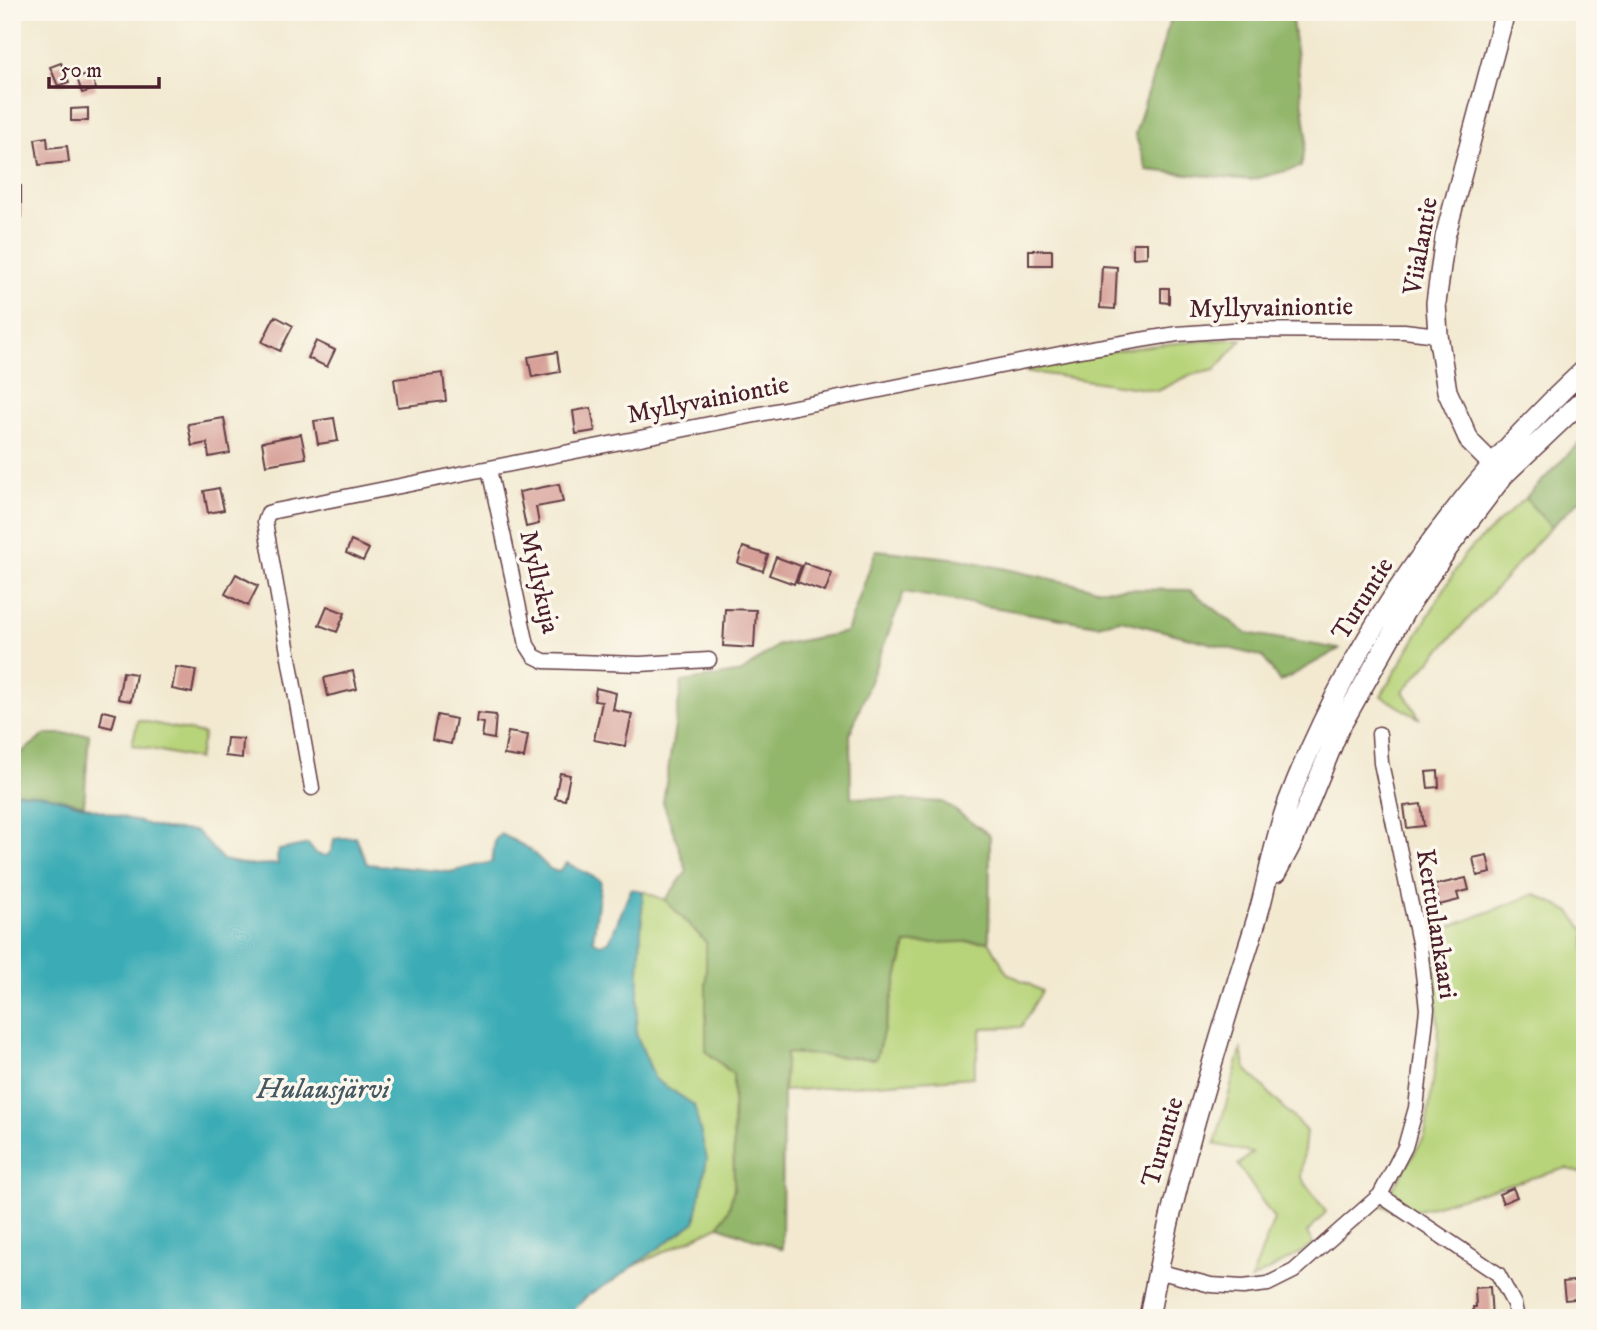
<svg xmlns="http://www.w3.org/2000/svg" width="1597" height="1330" viewBox="0 0 1597 1330" font-family="'IM FELL DW Pica',serif">
<rect width="100%" height="100%" fill="#fbf7ec"/>
<filter id="ink" filterUnits="userSpaceOnUse"><feTurbulence type="fractalNoise" baseFrequency=".0143" numOctaves="2"/><feDisplacementMap in="SourceGraphic" scale="14" xChannelSelector="R" yChannelSelector="G"/><feConvolveMatrix kernelMatrix="1 2 1 2 8 2 1 2 1" color-interpolation-filters="sRGB"/></filter>
<filter id="wash" filterUnits="userSpaceOnUse"><feTurbulence type="fractalNoise" baseFrequency=".00686" numOctaves="4" result="noise"/><feDisplacementMap in="SourceGraphic" scale="28" xChannelSelector="R" yChannelSelector="G"/><feGaussianBlur stdDeviation="1.57" result="paint"/><feColorMatrix in="noise" values="0 0 0 0 0 0 0 0 0 0 0 0 0 0 0 0 0 1.4 0 .05"/><feComposite in="paint" operator="in"/></filter>
<g filter="url(#wash)">
<rect width="100%" height="100%" fill="#f2e9d0"/>
<!-- green -->
<path fill="#b8d47a" stroke="#817a52" stroke-width="2" d="M1242,339l-27,31 -25,5 -32,16 -134,-20c71,-20 144,-30 218,-32z
M1525,498l26,29 -148,164 17,28 -39,-23 84,-142z
M138,720l66,14 -6,25 -66,-14z
M643,891l22,9 41,42v109l27,23 1,116 -5,18 -10,18 -89,42 65,-46 -1,-117 -39,-26 -19,-45z
M1535,894l35,18 15,19v244l-18,-7 -163,46 -22,-8 43,-70 14,-96 -8,-106z
M989,941l18,32 35,18 -21,36 -39,1 -9,49 -190,14 3,-39 90,7 30,-116z
M1241,1050l5,19 60,62 -5,46 25,35 -19,21 7,12 -63,35 23,-61 -36,-54 14,-12 -37,-9z"/>
<!-- forest -->
<path fill="#92b66a" stroke="#6e6a4a" stroke-width="2" d="M1173,12h118l16,124 -6,31 -50,13 -104,-10 -12,-36z
M1585,437v58l-34,32 -26,-29z
M876,550l84,9 137,30 93,1 56,43 93,16 -59,33 -17,-25 -142,-37 -24,5 -193,-33 -54,142 1,63 92,5 47,33 -1,106 -83,3 -30,115 -90,-6 -3,38 -1,158 -63,-23 10,-18 5,-19 -1,-115 -27,-23v-109l-41,-42 22,-29 -24,-69 19,-120 60,-10 36,-27 69,-13z
M46,734h43l-5,71 -39,-10 -33,-3v-32z"/>
<!-- water -->
<path fill="#3bacb5" stroke="#426670" stroke-width="2" d="M12,792l33,3 119,34 32,2 27,29 25,5 30,-1 -1,-7 2,-7 29,-6 8,10 11,2 5,-6 2,-11 22,-2 11,27 83,8 42,-10 3,-22 6,-6 27,14 22,21 8,3 9,-9 34,18 -8,59 7,4 9,-2 22,-53 12,2 -7,143 19,45 39,26 13,54 -12,63 -82,59 -25,14 -22,23h-554z"/>
<g id="blocks">
<!-- building -->
<path fill="#d7a098" d="M61,63l8,19 -11,4 -8,-19z
M91,74l5,15 -14,4 -5,-15z
M88,108v13h-17v-12z
M47,137l1,11 19,-2 2,16 -30,3 -4,-26z
M12,186h9v31l-9,-1z
M1133,243h14v14l-14,1z
M1029,250h23v15h-23z
M1102,266l15,1 -2,42 -15,-1z
M1161,288h8v15l-8,-1z
M275,316l18,10 -13,25 -18,-9z
M316,341l19,9 -8,17 -19,-9z
M557,352l3,20 -28,5 -4,-20z
M443,373l3,28 -48,6 -4,-28z
M591,408l4,23 -19,3 -3,-23z
M224,418l6,35 -21,4 -2,-14 -15,3 -4,-22z
M334,418l4,23 -20,3 -4,-23z
M301,434l5,24 -40,7 -4,-23z
M559,484l4,18 -27,5 3,17 -13,3 -7,-35z
M219,488l5,22 -16,3 -4,-22z
M351,541l18,8 -6,12 -17,-8z
M743,547l25,8 -5,16 -25,-8z
M776,557l25,9 -7,18 -25,-9z
M804,563l28,10 -7,19 -28,-10z
M236,574l22,12 -10,20 -23,-12z
M327,606l18,7 -8,19 -18,-7z
M725,609l31,1 -2,38 -31,-2z
M176,667l20,3 -4,23 -20,-4z
M353,671l4,18 -29,7 -4,-18z
M123,672l13,2 -5,27 -13,-2z
M596,688l20,5 -3,17 19,4 -7,32 -31,-6 8,-38 -8,-1z
M103,711l13,3 -4,14 -12,-3z
M477,713l19,2 -2,24 -12,-2 2,-14 -8,-1z
M437,715l19,4 -5,25 -19,-4z
M508,732l20,3 -4,23 -20,-3z
M227,738l16,1 -1,19 -17,-2z
M1438,771l1,16 -11,1 -2,-16z
M560,773l10,2 -5,25 -10,-2z
M1421,804l3,22 -17,2 -3,-22z
M1487,855l4,18 -14,3 -4,-18z
M1466,878l3,12 -12,3 2,7 -20,5 -4,-20z
M1513,1188l4,9 -14,6 -4,-9z
M1585,1280v18l-20,2 -2,-18z
M1490,1287l2,31h-18l-1,-11h3l-1,-19z"/>
</g>
</g>
<g filter="url(#ink)">
<use href="#blocks" fill-opacity="0" stroke="#633d44" stroke-width="2"/>
<g fill="none" stroke-linecap="round" stroke-linejoin="round">
<!-- minor casing -->
<g stroke="#633d44" stroke-width="17">
<path id="minor" d="M489,469l38,176 7,11 10,5 96,3 69,-4
M312,788l-47,-266 3,-9 7,-2 805,-161 97,-16 56,-4 171,1 34,4
M1380,1195l118,79 16,30 3,14
M1157,1271l54,14 32,2 25,-3 26,-13 86,-76 25,-48 11,-39 11,-99 -7,-62 -39,-184 -2,-29"/>
</g>
<!-- secondary casing -->
<g stroke="#633d44" stroke-width="22">
<path id="secondary" d="M1502,474l-32,-32 -23,-51 -9,-56 -2,-32 9,-66 60,-225
M1276,873l17,-32 46,-112 65,-116 45,-66 55,-72 81,-77
M1149,1318c20,-114 54,-226 88,-336 8,-27 18,-54 25,-82 8,-32 14,-66 26,-98 63,-164 168,-314 297,-433"/>
</g>
<!-- minor -->
<use href="#minor" stroke="#fff" stroke-width="14"/>
<!-- secondary -->
<use href="#secondary" stroke="#fff" stroke-width="19"/>
</g>
</g>
<g text-anchor="middle" dominant-baseline="central" stroke-width="7" stroke-linejoin="round" paint-order="stroke">
<!-- street labels -->
<g font-size="26" fill="#4a1f2b" stroke="#fbf7ec">
<text transform="translate(1421 246) rotate(-80)">Viialantie</text>
<text transform="translate(1271 308) rotate(-1)">Myllyvainiontie</text>
<text transform="translate(708 400) rotate(-11)">Myllyvainiontie</text>
<text transform="translate(539 582) rotate(77)">Myllykuja</text>
<text transform="translate(1363 599) rotate(-58)">Turuntie</text>
<text transform="translate(1436 924) rotate(81)">Kerttulankaari</text>
<text transform="translate(1163 1142) rotate(-74)">Turuntie</text>
</g>
<!-- water labels -->
<g font-size="28" font-style="italic" fill="#445762" stroke="#fbf7ec">
<text x="323" y="1089">Hulausjärvi</text>
</g>
</g>
<!-- margin -->
<rect width="1597" height="1330" fill="none" stroke="#fbf7ec" stroke-width="42"/>
<!-- scale -->
<path d="M49 77v10h110v-10" fill="none" stroke="#4a1f2b" stroke-width="3.5"/>
<text x="60" y="77" font-size="21" fill="#4a1f2b" stroke="#fbf7ec" stroke-width="5" paint-order="stroke">50 m</text>
</svg>
